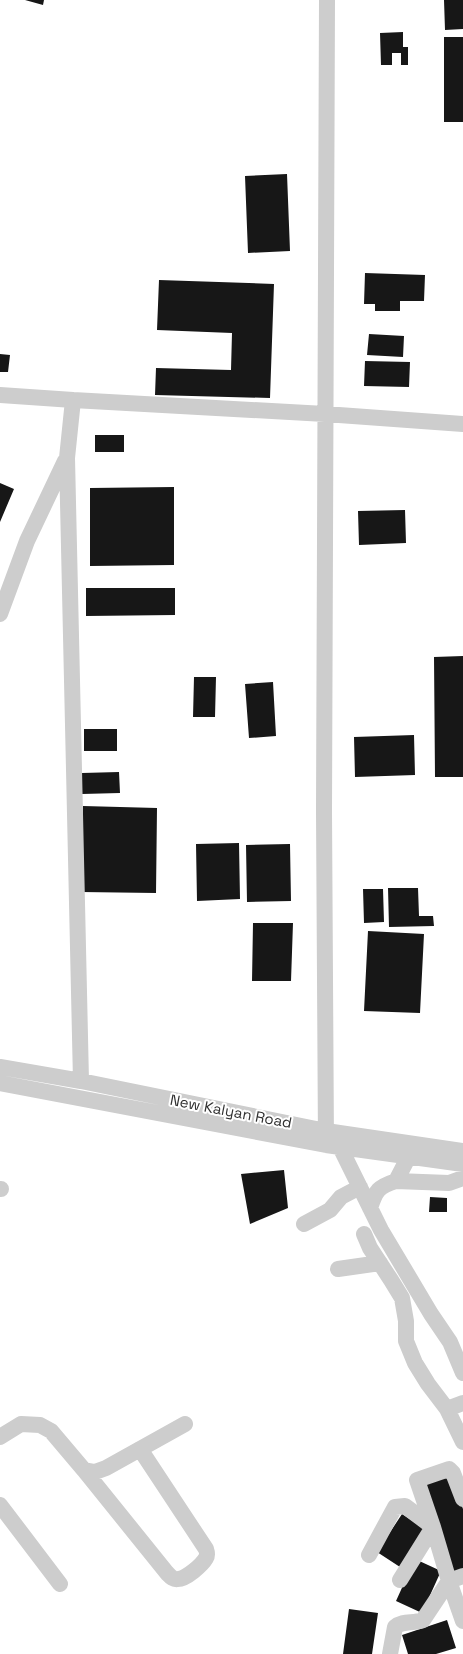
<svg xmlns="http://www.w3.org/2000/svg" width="463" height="1654" viewBox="0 0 463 1654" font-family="'Space Grotesk',sans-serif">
<rect width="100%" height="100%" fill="#fff"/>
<!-- building -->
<path fill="#171717" d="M25,0h19l-1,5z
M444,0h19v29l-18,1z
M403,32v15h5v18h-7v-12h-9v12h-11l-1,-32z
M444,37h19v85h-19z
M287,174l3,77 -42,2 -3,-77z
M365,273l60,2 -1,26h-24v10h-25v-7h-11z
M159,280l115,4 -4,114 -115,-3 1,-27 75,2 1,-37 -75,-3z
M369,334l35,2 -1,21 -36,-2z
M0,354l10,1 -2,17h-8z
M365,361l45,1 -1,25 -45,-1z
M95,435h29v17h-29z
M0,483l14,6 -14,33z
M174,487v78l-84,1v-78z
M405,510l1,33 -47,2 -1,-34z
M86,588h89v27l-89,1z
M463,656v121h-28l-1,-120z
M194,677h22l-1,40h-22z
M273,682l3,54 -27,2 -4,-54z
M84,729h33v22h-33z
M414,735l1,40 -60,2 -1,-40z
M119,772l1,21 -38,1v-21z
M83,806l74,2 -1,85 -75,-1z
M239,843l1,56 -43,2 -1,-57z
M290,844l1,57 -44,1 -1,-57z
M388,888h30l1,28h14l1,10 -45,1z
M363,889h20l1,33 -20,1z
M253,923h40l-2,58h-39z
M368,931l56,3 -4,79 -56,-2z
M284,1170l4,38 -38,16 -9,-50z
M430,1197l17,1v14h-18z
M450,1473l13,36v61l-11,3 -31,-90z
M402,1514l23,15 -25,38 -23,-15z
M415,1559l26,12 -19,42 -26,-12z
M349,1609l29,4 -6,41h-29z
M447,1620l9,28 -20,6h-28l-6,-19z"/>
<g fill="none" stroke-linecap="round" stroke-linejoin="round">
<!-- minor -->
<path stroke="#cdcdcd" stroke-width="16" d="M0,395l73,5
M0,614l27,-73 38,-80
M0,1067l81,14 245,50 137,20
M81,1081l-14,-623 6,-58 252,14 138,10
M0,1083l326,62 137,19
M326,1145l-2,-334 3,-811
M340,1147l41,83 50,84 19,28 13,31
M396,1181l53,2 14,-5
M0,1189h1
M370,1208c6,-18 8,-21 26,-27l13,-25
M304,1224l26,-14 11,-13 19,-10
M364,1234l6,14 21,32 11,18 4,23v20l9,22 13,21 19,25 16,33
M338,1269l42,-6
M447,1409l16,-6
M0,1437l21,-13 19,1 11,6 33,39 11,2 11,-4 79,-44
M84,1470l83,103c3,3 6,7 11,6 8,0 24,-14 28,-21 2,-3 1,-6 0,-9l-66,-100
M463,1499l-10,-26 -4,-4 -32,11 16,47 16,54 14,-5
M0,1505l60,79
M369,1555l26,-48 10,-1 28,21 -33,53
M390,1654l5,-27c8,-7 18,-3 28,-7l26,-39 14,40"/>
</g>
<g text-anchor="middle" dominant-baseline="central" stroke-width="4" stroke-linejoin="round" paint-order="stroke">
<!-- street labels -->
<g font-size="15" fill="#303030" stroke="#fff">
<text transform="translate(231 1111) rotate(11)">New Kalyan Road</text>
</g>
</g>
</svg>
